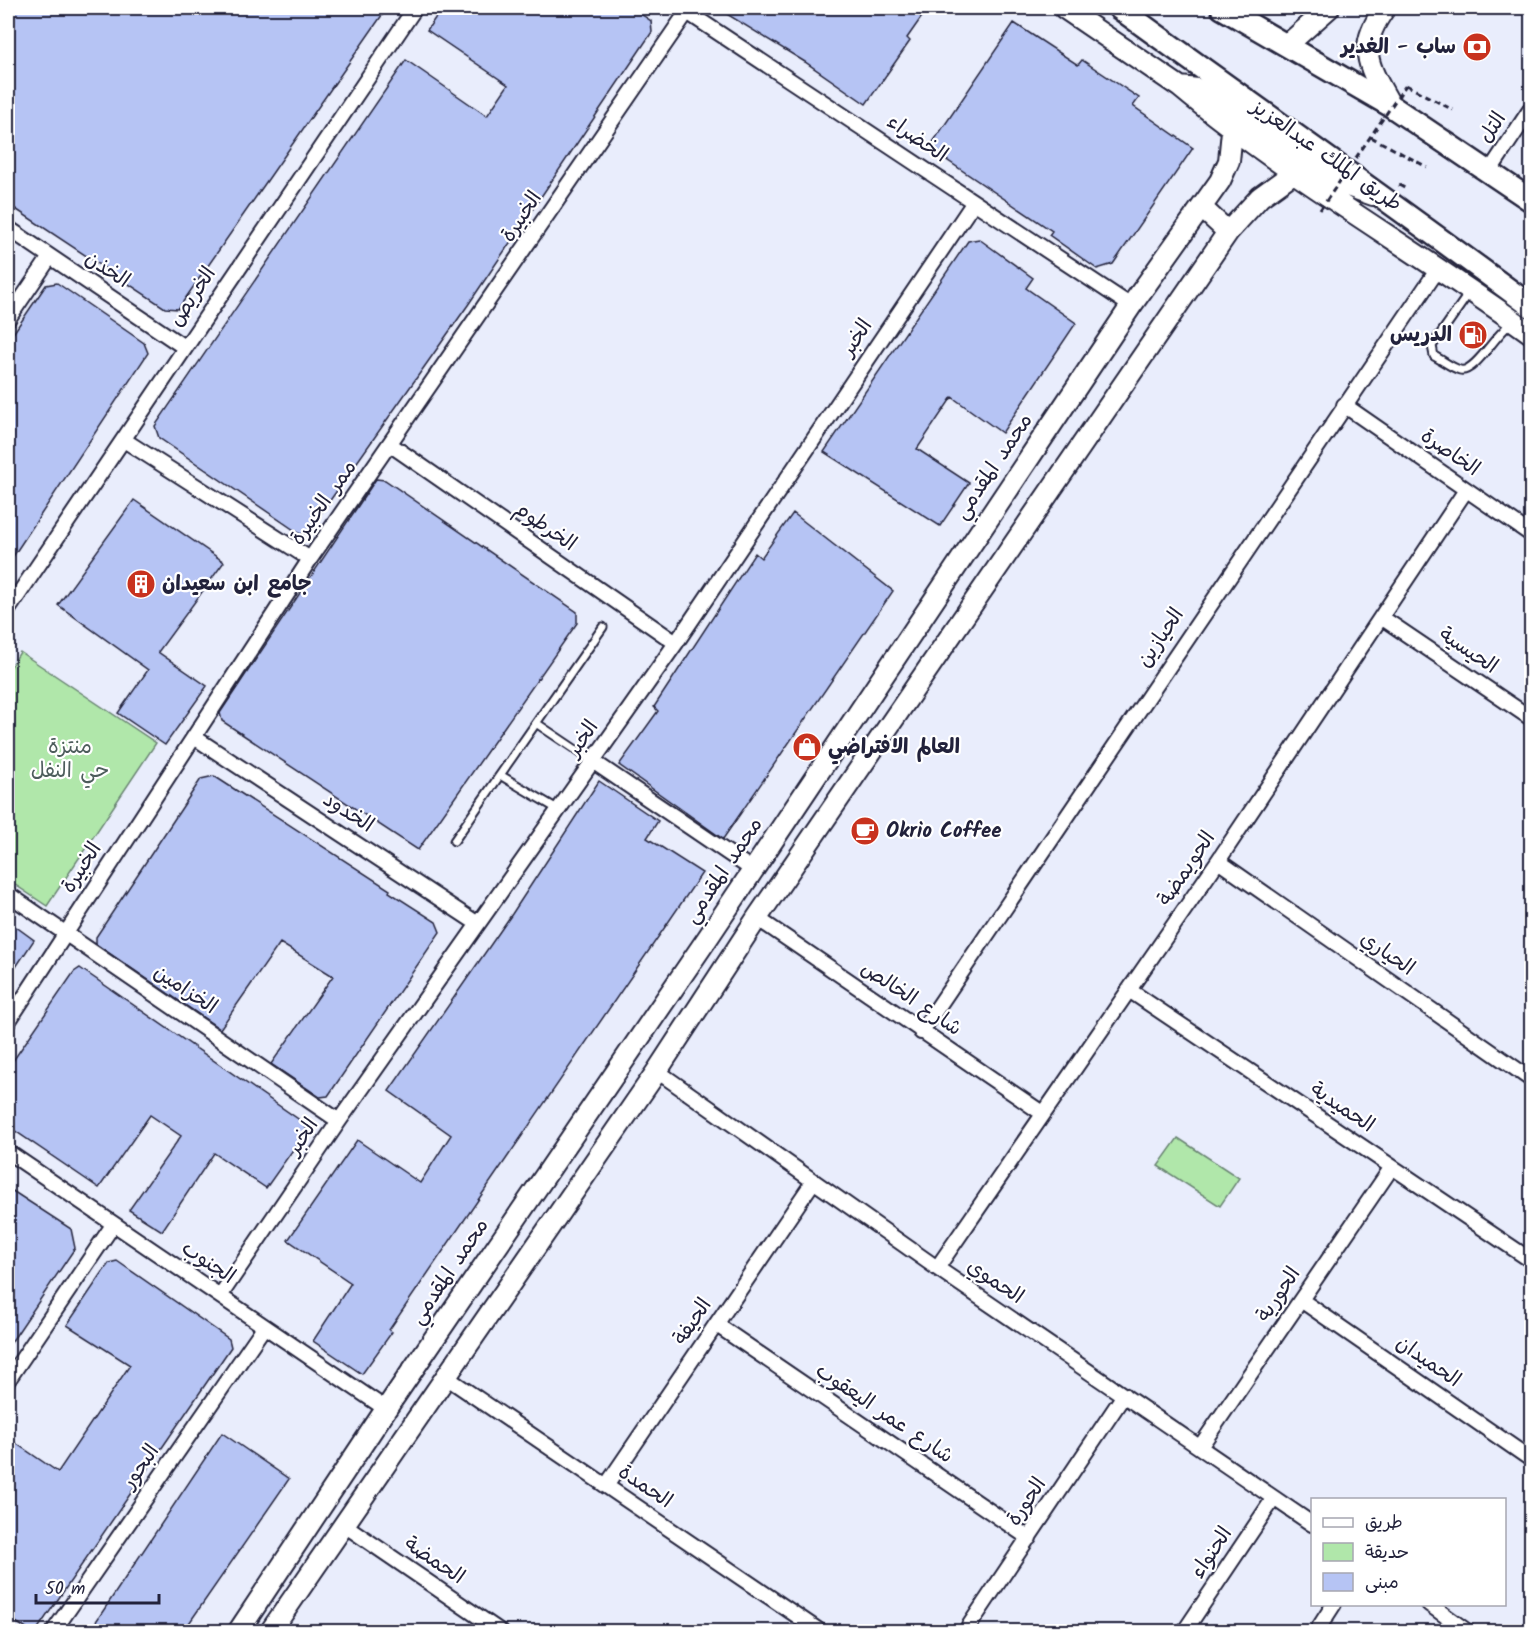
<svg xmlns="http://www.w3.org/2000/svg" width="1539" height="1639" viewBox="0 0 1539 1639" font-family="Kalam,'Playpen Sans Arabic',sans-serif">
<rect width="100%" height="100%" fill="#e9edfc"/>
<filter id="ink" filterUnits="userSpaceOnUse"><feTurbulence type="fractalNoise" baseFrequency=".0167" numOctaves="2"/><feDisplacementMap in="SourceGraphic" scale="12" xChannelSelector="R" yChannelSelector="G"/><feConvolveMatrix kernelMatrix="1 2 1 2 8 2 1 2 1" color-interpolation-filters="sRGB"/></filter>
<g filter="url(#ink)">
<!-- green -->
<path fill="#b0e7aa" stroke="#698472" stroke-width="1.5" d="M20,652l136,91 -109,163 -39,-26v-209z
M1178,1138l61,40 -19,28 -62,-40z"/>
<!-- building -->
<path fill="#b6c4f4" stroke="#22223b" stroke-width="1.5" d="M8,8h379l-209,301 -13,-1 -157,-104z
M442,8h190l19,13 1,11 -184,273 -161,228 -7,1 -141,-96 -4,-12 251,-366 81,56 21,-31 -81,-55z
M717,8h211l-21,30 3,3 -44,63 -61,-42z
M1014,23l64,42 4,-5 57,38 -6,8 60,42 -80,116 -16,5 -48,-34 3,-4 -123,-83z
M979,239l54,39 -7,10 50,35 -74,110 -50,-36 -35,52 52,34 -29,43 -116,-74 144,-211z
M57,283l87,60 4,10 -140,211v-223l38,-56z
M376,479l9,1 192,132v11l-159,227 -196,-129 -2,-8z
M134,500l90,62 -66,90 49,34 -42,59 -47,-32 30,-43 -90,-65z
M793,513l100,78 -170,248 -104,-74 39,-54 -4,-4 101,-154 6,5z
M214,776l176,114 -1,2 47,30 4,10 -112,164 -8,1 -49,-33 62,-88 -53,-33 -60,86 -124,-85v-7l105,-158z
M599,781l59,40 -11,17 55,35 -313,457 3,2 -30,42 -49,-33 38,-58 -63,-43 69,-100 63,43 31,-48 -62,-44 123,-177z
M8,921l26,19 -26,39z
M80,968l224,155 3,7 -41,58 -52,-35 -52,78 -33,-21 52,-74 -31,-21 -51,73 -91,-62v-58l66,-96z
M8,1188l63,41 4,19 -67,99z
M117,1261l112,78 2,8 -194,283h-9l-20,-13v-179l50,34 72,-107 -63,-40 42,-62z
M222,1433l67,46 -106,153h-94z"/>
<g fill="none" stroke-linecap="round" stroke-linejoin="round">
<!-- lane casing -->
<g stroke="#22223b" stroke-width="11">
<path id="lane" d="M1469,293l-37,53 2,10c8,4 18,12 26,14 15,4 37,-39 52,-47
M536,723l58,39
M500,775l59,35
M454,841l149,-214"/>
</g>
<!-- street casing -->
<g stroke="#22223b" stroke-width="18">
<path id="street" d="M681,8l450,298
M1489,172l43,-65
M8,228l176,119
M8,319l42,-62
M1344,405l188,130
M124,440l186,119
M391,445l285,198
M8,610l407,-602
M1381,617l151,102
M194,737l284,187
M594,762l159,108
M1218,861l314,219
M8,894l331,227
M757,918l285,195
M1129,990l403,271
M8,1022l302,-463 377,-547
M921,1032l517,-763
M657,1071l280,197 375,256
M8,1152l378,257
M937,1268l281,-407 248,-371
M220,1296l119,-175 337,-478 298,-441
M1301,1300l231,160
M717,1325l312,213
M446,1377l375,255
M8,1380l105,-155
M1200,1447l192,-280
M606,1486l207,-304
M343,1524l158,108
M1429,1604l39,28
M53,1632l211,-305
M965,1632l159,-237
M1184,1632l90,-134
M1316,1632l18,-28"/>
</g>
<!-- secondary casing -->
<g stroke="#22223b" stroke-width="24">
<path id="secondary" d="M1064,8l116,79 26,3 114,86 53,19
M1385,8c-30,41 -16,59 6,98
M1287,45l42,-37
M1180,87c110,92 236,162 352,247
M1202,208l26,24
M238,1632l148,-223 323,-473 422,-630 89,-125 9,-20 3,-30
M270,1632l387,-561 100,-153 471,-686 32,-35 32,-23"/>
</g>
<!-- primary casing -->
<g stroke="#22223b" stroke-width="26">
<path id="primary" d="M1119,8c137,100 277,197 413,299
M1222,8l169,98 141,95"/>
</g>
<!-- path -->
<path stroke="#22223b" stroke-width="3" stroke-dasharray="6 4.5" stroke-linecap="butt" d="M1406,85l47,25
M1371,137l56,30
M1399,185l9,5"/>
<!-- lane -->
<use href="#lane" stroke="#fff" stroke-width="7"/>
<!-- street -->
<use href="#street" stroke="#fff" stroke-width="14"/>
<!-- secondary -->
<use href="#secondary" stroke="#fff" stroke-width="20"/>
<!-- primary -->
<use href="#primary" stroke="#fff" stroke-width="21"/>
<!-- path-bridge -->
<path stroke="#22223b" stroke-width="3" stroke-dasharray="6 4.5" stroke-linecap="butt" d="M1320,210l86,-125"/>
</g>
</g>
<!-- icons -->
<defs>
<g id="bank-disc" transform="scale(1.5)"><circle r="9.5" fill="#c8321e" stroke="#fff"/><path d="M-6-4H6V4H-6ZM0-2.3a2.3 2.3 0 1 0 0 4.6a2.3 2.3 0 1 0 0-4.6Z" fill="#fff"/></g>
<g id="fuel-disc" transform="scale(1.5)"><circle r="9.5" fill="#c8321e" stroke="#fff"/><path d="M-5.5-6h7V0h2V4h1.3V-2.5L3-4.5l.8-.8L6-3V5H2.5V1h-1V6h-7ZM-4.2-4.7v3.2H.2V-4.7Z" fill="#fff"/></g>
<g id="building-disc" transform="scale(1.5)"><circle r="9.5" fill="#c8321e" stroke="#fff"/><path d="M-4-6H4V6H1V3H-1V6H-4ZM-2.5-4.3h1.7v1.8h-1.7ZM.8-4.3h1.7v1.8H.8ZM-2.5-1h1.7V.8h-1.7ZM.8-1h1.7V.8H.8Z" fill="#fff"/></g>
<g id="shop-disc" transform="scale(1.5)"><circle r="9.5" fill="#c8321e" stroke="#fff"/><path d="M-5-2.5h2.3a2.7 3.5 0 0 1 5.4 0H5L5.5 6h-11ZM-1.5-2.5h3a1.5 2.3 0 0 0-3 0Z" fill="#fff"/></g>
<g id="cafe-disc" transform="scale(1.5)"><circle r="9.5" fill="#c8321e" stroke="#fff"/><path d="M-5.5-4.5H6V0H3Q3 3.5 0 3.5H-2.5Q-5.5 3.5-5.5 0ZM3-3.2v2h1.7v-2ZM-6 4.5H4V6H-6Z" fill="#fff"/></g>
</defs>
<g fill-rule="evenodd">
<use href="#bank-disc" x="1477" y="47"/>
<use href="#fuel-disc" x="1473" y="335"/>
<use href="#building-disc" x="141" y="584"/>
<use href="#shop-disc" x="807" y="747"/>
<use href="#cafe-disc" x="865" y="831"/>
</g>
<g text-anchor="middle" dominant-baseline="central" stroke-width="4.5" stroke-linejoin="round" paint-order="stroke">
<!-- poi labels -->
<g font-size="21" font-weight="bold" fill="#22223b" stroke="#fff" text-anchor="start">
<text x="1456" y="47" text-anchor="end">ساب - الغدير</text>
<text x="1452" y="335" text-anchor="end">الدريس</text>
<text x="162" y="584">جامع ابن سعيدان</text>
<text x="828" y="747">العالم الافتراضي</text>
<text x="886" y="831">Okrio Coffee</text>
</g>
<!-- street labels -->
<g font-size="21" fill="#22223b" stroke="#fff">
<text transform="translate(1493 128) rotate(-57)">التل</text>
<text transform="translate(917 139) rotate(34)">الخضراء</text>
<text transform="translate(1326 156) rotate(35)">طريق الملك عبدالعزيز</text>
<text transform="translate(522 217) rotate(-56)">الخبيرة</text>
<text transform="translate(107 270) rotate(34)">الخذن</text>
<text transform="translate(193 297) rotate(-56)">الخريص</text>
<text transform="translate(857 338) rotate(-56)">الخبر</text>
<text transform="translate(1450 453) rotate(35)">الخاصرة</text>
<text transform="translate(994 467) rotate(-56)">محمد المقدمي</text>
<text transform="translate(324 503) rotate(-55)">ممر الخبيرة</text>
<text transform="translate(545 527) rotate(35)">الخرطوم</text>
<text transform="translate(1161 638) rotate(-56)">الحيازين</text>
<text transform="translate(1468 651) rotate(34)">الحيسية</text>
<text transform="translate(583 739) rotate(-55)">الخبر</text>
<text transform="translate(348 813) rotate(33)">الخدود</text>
<text transform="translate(82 868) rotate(-57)">الخبيرة</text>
<text transform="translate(1187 869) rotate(-56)">الحويمضة</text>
<text transform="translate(724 871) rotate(-56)">محمد المقدمي</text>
<text transform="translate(1387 954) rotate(35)">الحياري</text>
<text transform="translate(185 990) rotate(34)">الخزامين</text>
<text transform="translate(911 999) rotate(34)">شارع الخالص</text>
<text transform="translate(1342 1108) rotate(34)">الحميدية</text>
<text transform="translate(303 1137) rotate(-56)">الخبر</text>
<text transform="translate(208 1263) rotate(34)">الجنوب</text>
<text transform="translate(450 1272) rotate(-56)">محمد المقدمي</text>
<text transform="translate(995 1282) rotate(34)">الحموي</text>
<text transform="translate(1279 1295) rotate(-56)">الحورية</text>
<text transform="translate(693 1322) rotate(-56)">الحيفة</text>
<text transform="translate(1428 1362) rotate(35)">الحميدان</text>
<text transform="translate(884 1414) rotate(34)">شارع عمر اليعقوب</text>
<text transform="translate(141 1467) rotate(-55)">البحور</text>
<text transform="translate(645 1487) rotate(34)">الحمدة</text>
<text transform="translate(1027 1502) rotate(-56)">الحورة</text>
<text transform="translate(1212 1553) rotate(-56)">الحنواء</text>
<text transform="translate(434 1561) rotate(34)">الحمضة</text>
</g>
<!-- park labels -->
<g font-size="21" fill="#4d5d5c" stroke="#fff">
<text x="70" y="747">منتزة<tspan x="70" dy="24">حي النفل</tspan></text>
</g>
</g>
<!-- margin -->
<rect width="1539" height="1639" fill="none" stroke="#fff" stroke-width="30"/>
<rect x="15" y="15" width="1509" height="1609" fill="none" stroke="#22223b" stroke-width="2" filter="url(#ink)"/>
<!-- legend -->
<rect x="1311" y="1498" width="195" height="108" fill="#ffffff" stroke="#a7a7b1" stroke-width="1.5"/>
<rect x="1323" y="1518" width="30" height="9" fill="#ffffff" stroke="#a7a7b1" stroke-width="1.5"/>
<text x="1365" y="1528" font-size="18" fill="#22223b">طريق</text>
<rect x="1323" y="1543" width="30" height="18" fill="#b0e7aa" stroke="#a7a7b1" stroke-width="1.5"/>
<text x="1365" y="1558" font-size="18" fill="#22223b">حديقة</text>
<rect x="1323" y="1573" width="30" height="18" fill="#b6c4f4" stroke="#a7a7b1" stroke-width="1.5"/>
<text x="1365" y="1588" font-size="18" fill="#22223b">مبنى</text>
<!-- scale -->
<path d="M36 1594v9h123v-9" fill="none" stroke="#22223b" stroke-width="3"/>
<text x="45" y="1594" font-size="18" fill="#22223b" stroke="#ffffff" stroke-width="4.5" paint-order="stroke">50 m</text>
</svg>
